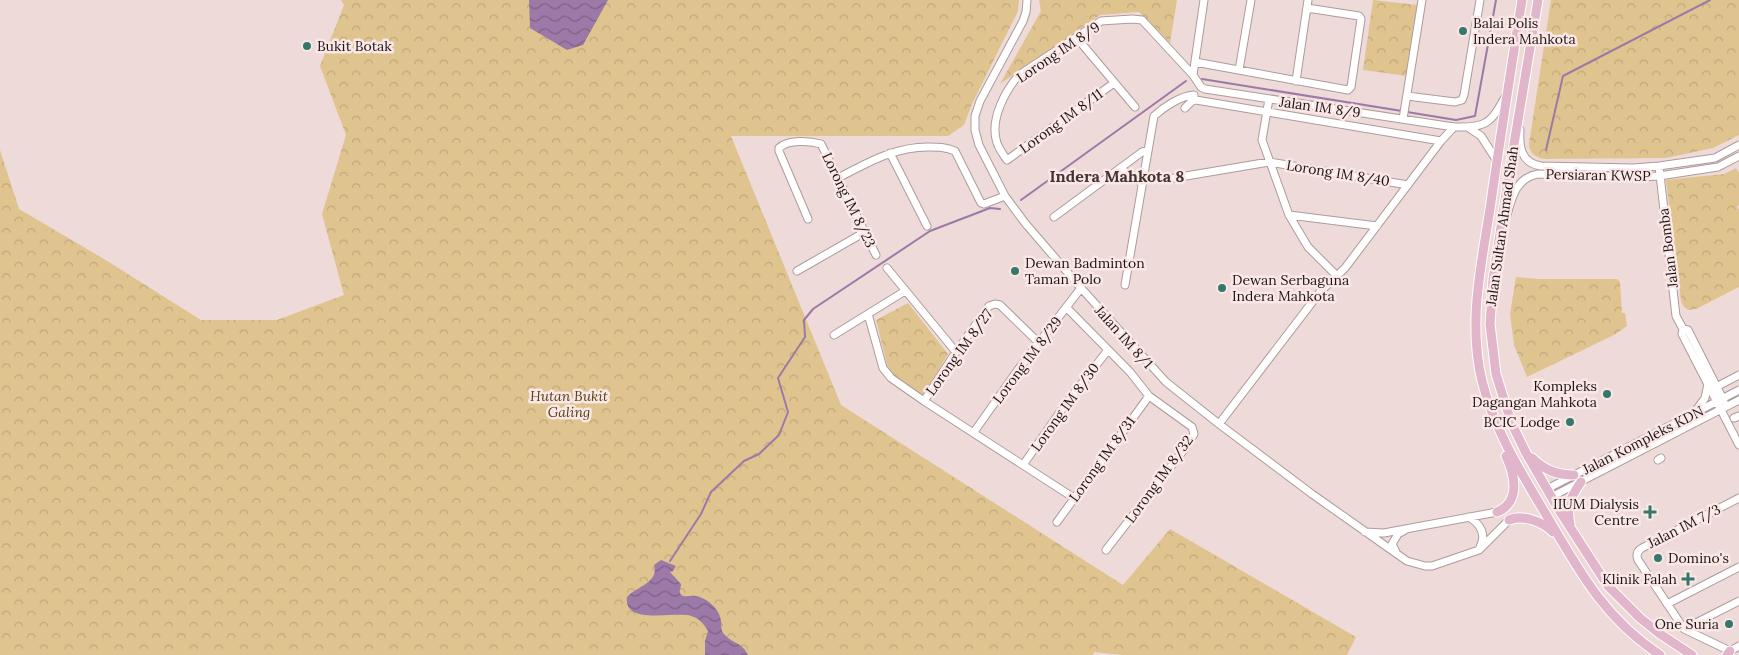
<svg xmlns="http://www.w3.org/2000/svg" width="1739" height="655" viewBox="0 0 1739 655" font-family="Lora,serif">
<defs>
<pattern id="forest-crowns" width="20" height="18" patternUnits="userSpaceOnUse" patternTransform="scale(1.25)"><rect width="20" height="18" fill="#e0c48f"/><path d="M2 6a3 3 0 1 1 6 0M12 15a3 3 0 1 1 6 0" fill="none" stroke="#c0a87a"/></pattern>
<pattern id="water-waves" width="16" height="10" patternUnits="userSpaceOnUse" patternTransform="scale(1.25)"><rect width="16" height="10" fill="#9c79a7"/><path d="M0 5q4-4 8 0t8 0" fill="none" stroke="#7e6287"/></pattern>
</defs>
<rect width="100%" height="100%" fill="#eddad9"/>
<!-- forest -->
<path fill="url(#forest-crowns)" d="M341,0h678l-1,11 -46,93 -8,21 -16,11h-217l110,269 282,180 47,-56 186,108 -9,18h-225l-28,-3 -1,3h-1093v-505l19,59 85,50 97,61h76l67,-25 -22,-81 24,-79 -26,-69 24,-61z
M1039,0h138l-7,43 -31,-31 -39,3 -100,69 41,-73z
M1373,0l44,5 -10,71 -44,-6z
M1551,0h188v135l-26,13 -47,10 -121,1c-9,-1 -16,-6 -16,-15z
M1736,168l3,5v32l-2,2 2,3v77l-43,22 -8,1 -5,-4 -2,-6 -15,-120 58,-6z
M1516,277l22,2h79l3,3 2,31h3l2,13 -13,9 -87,42 -13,-32 -4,-31z
M908,303l40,51 -25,43 -34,-25 -13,-52z"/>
<!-- water -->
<path fill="url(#water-waves)" d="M529,0h79l-25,45 -16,5 -37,-22z
M661,560l15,6 -3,5 -3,1 11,12c0,6 -4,8 2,12 4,1 8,-1 12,0 11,1 25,13 26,25 1,5 -1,10 4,14 8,9 17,7 23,20h-43v-14l3,-10c-4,-7 -9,-13 -17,-15 -14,-5 -68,10 -64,-19 10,-11 32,-14 27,-32z"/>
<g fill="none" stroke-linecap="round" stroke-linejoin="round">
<!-- stream -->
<path stroke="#9c79a7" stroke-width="2" d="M1202,79l200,32
M1407,112l49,8 19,-4 21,-116
M1546,150l17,-74 147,-76
M1021,200l165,-119
M670,561l31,-47 10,-22 33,-31 15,-7 20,-19 9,-23 -10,-34 27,-41 -1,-17 9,-11 117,-78 60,-23 10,1"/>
<!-- minor casing -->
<g stroke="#ad9c9b" stroke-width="9">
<path id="minor" d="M1027,0l-1,12 -3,9 -43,80 -5,15v14l4,15 26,51 20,27 56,65 85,94 53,42 93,70 95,67 18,5h7l38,-13 9,-3 30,-30
M1076,37l59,70
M1195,62l153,28 3,-3 10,-68 -2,-3 -52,-8
M1239,70l12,-70
M1193,75l11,-75
M1296,81l12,-81
M1114,83l-107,77c-4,-6 -10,-13 -11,-21 -5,-21 9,-48 23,-64l82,-54 31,-2 10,1 51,55 8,12 4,2 249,38c31,1 37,-3 51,-30
M1407,96l48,6 7,-2 2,-5 16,-95
M1269,99l-7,41 27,75 19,32 30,30
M1185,108l7,-7 4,-1 245,41
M1403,119l19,-119
M1469,128l12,8 16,25
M1520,130c-1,17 1,33 21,36l92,2 26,-2 56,-8 24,-13
M890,153l37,73
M1659,166l17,150 7,13 -1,5 57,111
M1118,170c11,2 17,6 24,14
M838,178c29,-15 56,-31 90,-31 10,0 18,0 27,4l26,52 3,1 21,-8
M1174,178l95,-16 139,23
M1289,215l88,11
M1054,217l88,-65 6,-2
M808,219l-29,-68v-3c9,-9 31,-7 42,-4l55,111
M1505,222c6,-20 9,-44 33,-48l101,3 20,-1 59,-9 21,-11
M887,268l69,84
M797,271l68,-39
M1125,285l29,-169c10,-9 26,-20 40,-21
M1066,307l64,65 19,24 43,31 2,7 -8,13 -80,103
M868,314l15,54 8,10 33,23 150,97
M1683,329l5,1 36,71
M834,335l71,-44
M1716,387l23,-12
M924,401l32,-49 33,-46 6,-2 5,1 39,38
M1697,409l8,-11 3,-14
M1734,418l5,-2
M1219,424l101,-132 25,-24 96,-127 13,-14
M974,432l43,-61 64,-83
M1658,460l3,-2
M1023,465l42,-60 43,-55
M1547,489l192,-99
M1551,497l188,-97
M1739,498l-97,50c-5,3 -6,7 -4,12l46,69 46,22 9,-5
M1469,517c11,7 18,17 11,30
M1057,522l92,-126
M1365,532l19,1 113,-21
M1396,552l-4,-8 6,-10 7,-4
M1667,604l72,-37
M1684,629l55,-28"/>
</g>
<!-- major casing -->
<g stroke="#fff" stroke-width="11">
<path id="major" d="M1522,0c-11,69 -22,139 -32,209 -9,57 -22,114 -8,172 13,52 42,96 69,142 31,53 56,97 109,132
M1538,0l-30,180 -15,100 -3,44 6,50 15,48 15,31 33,57 49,76 32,32 20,16 32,21
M1532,458c13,12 24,17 42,17
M1497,512c24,-10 18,-37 9,-56
M1509,520c14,-6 34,2 44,12
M1570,524c-4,-17 1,-28 11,-42
M1727,655l3,-4"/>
</g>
<!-- minor -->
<use href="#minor" stroke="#fff" stroke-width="7"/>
<!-- major -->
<use href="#major" stroke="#e1b6cb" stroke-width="9"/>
</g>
<!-- markers -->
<g fill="#35786b" stroke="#fae7e6" stroke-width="2">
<circle cx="1463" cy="31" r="5"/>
<circle cx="307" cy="46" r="5"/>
<circle cx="1015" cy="271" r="5"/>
<circle cx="1222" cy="288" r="5"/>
<circle cx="1607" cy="394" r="5"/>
<circle cx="1570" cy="422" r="5"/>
<path d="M1647.5 504.5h5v5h5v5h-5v5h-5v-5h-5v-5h5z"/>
<circle cx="1658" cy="558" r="5"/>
<path d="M1685.5 571.5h5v5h5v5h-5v5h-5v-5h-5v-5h5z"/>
<circle cx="1729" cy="624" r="5"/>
</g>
<g text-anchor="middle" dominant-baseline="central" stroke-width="5" stroke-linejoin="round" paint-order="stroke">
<!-- poi labels -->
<g font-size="14" fill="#1b1515" stroke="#fae7e6" text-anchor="start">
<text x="1473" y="23">Balai Polis<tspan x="1473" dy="16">Indera Mahkota</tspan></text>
<text x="317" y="46">Bukit Botak</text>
<text x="1025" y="263">Dewan Badminton<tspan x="1025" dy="16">Taman Polo</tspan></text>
<text x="1232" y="280">Dewan Serbaguna<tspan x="1232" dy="16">Indera Mahkota</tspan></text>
<text x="1597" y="386" text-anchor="end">Kompleks<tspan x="1597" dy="16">Dagangan Mahkota</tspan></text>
<text x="1560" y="422" text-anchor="end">BCIC Lodge</text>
<text x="1639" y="504" text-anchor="end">IIUM Dialysis<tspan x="1639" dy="16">Centre</tspan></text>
<text x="1668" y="558">Domino's</text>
<text x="1677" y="579" text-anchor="end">Klinik Falah</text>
<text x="1719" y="624" text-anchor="end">One Suria</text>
</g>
<!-- street labels -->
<g font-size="14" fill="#1b1515" stroke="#fae7e6">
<text transform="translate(1058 52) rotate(-34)">Lorong IM 8/9</text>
<text transform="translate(1320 107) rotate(8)">Jalan IM 8/9</text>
<text transform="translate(1061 121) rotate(-36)">Lorong IM 8/11</text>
<text transform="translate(1338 173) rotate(9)">Lorong IM 8/40</text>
<text transform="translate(1598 175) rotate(1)">Persiaran KWSP</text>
<text transform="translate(849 200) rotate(64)">Lorong IM 8/23</text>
<text transform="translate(1502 226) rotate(-82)">Jalan Sultan Ahmad Shah</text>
<text transform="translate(1668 248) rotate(-97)">Jalan Bomba</text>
<text transform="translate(1124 337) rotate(48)">Jalan IM 8/1</text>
<text transform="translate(959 352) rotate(-54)">Lorong IM 8/27</text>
<text transform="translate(1027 360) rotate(-53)">Lorong IM 8/29</text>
<text transform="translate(1065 407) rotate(-54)">Lorong IM 8/30</text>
<text transform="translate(1643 440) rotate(-27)">Jalan Kompleks KDN</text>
<text transform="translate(1102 459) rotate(-54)">Lorong IM 8/31</text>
<text transform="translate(1159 479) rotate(-54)">Lorong IM 8/32</text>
<text transform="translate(1684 526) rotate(-27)">Jalan IM 7/3</text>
</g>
<!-- park labels -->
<g font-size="14" font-style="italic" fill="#564216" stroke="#fae7e6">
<text x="569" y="396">Hutan Bukit<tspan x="569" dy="16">Galing</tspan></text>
</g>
<!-- quarter labels -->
<g font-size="16" font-weight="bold" fill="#413332" stroke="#fae7e6">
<text x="1117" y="176">Indera Mahkota 8</text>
</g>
</g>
</svg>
